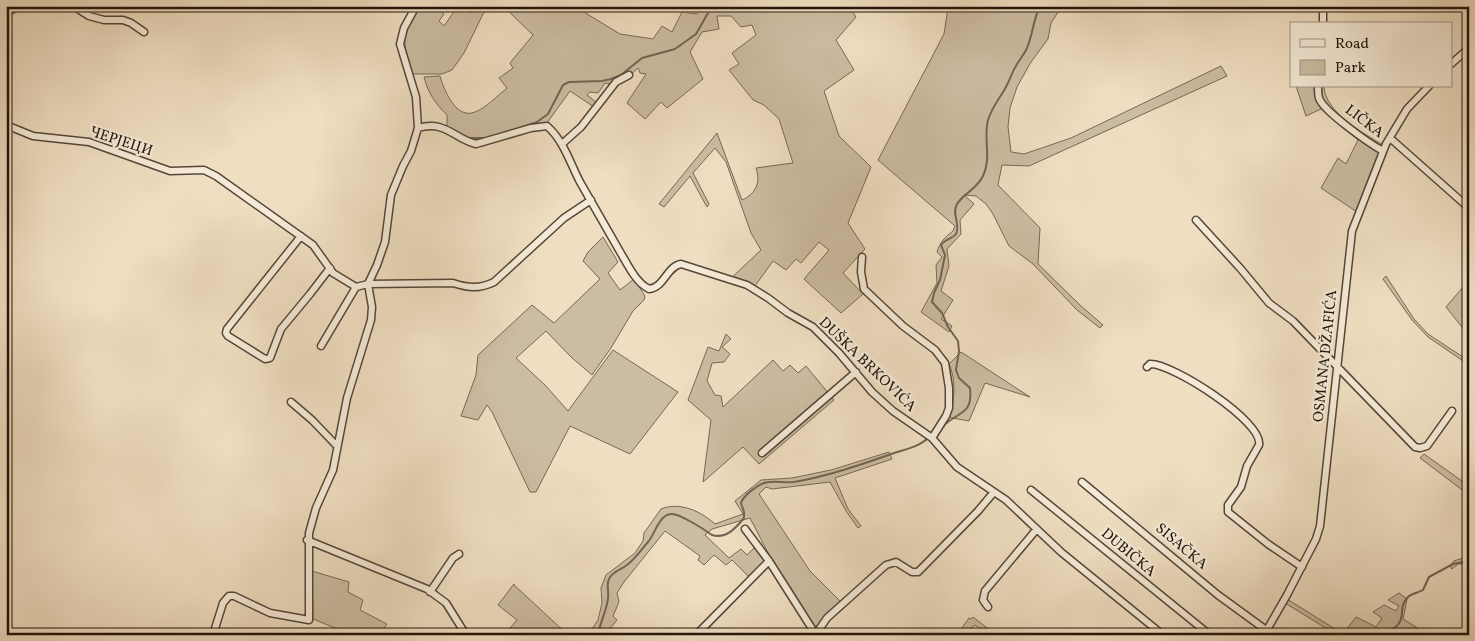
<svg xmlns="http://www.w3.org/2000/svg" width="1475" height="641" viewBox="0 0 1475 641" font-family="Vollkorn,serif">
<rect width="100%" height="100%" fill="#efdec1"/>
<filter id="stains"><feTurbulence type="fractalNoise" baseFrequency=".004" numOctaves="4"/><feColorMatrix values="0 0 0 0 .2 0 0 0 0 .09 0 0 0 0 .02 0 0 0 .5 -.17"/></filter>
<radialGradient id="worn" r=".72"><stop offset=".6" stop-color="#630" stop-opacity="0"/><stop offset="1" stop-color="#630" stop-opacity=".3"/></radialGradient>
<!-- green -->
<path fill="#ccbca2" stroke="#776856" d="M418,6h16l10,8 -5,7 5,5 14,-20h4l9,7 5,-7h15l-8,8 -19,39 -12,17 -10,4h-31c-9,-35 -9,-36 7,-68z
M503,6h71l46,28 33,5 9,-13 10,6 10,-20 15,2 3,-8h149l7,11 -20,23 18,30 -30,21 15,45 32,31 -23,56 17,26 -22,24 20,21 -22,19 -37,-34 25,-29 -10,-8 -18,21 -5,-4 -10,11 -13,-9 -21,29 -25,-8 34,-32 -10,-17 -25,-71 -11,-14 -22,25 16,31 -2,3 -17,-31 -26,31 -5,-3 58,-71 25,67c14,-6 19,-18 14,-32l37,-5 -14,-44 -15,-14 -11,-5 -24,-30 10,-6 -7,-11 24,-18 -4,-10 -11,2 -10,-11h-14l2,13 -17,3 -12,20 13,27 -36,29 -6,-6 -16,17 -18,-16 19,-29 -6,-1 -2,-5c-10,9 -19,19 -33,15l-7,10 -8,-1 -3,3 10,8 -3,4 -24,-16 -26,36 -61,19h-6l-30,-16v-15c-12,-12 -19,-22 -23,-38l16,-1c4,14 16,44 35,36 11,-4 22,-16 32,-24l-8,-10 14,-10 -3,-5 23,-28z
M947,6h115l-11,17 -3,16 -17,23 -14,25 -7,21 -2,19 3,25 13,2 47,-16 150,-72 6,10 -198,90 -27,-1 -4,20 42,43 -2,36 43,42 22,19 -3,3 -23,-18 -44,-46 -24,-18 -16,-32 -7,-10 -10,-8 -12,-1 10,9 -14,16 1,14 -14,15 2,17 -8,25 12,9 -12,19 11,7 -3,6 -28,-20 16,-29 -1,-18 6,-8 -5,-5c3,-10 8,-15 16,-21l2,-5 -77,-66 66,-126 3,-19z
M1296,86h28c0,26 43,50 63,61l-30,65 -36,-24 17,-30 8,6 12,-24 -37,-31 -15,7z
M603,237l15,25 -10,11 12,17 14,-11 11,17 -1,4 -11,11 -22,37 -19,27 -21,-18 -25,-26 -30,27 30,28 22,25 45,-61 65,42 -48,62 -60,-28 -34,66h-6l-38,-80 -5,-7 -9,15 -17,-4 15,-41 2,-20 54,-50 22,18 46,-44 -17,-18 5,-9z
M1386,276l28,43 14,15 41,27v4l-41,-28 -16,-17 -29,-41z
M1469,280v53l-3,-1 -20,-25z
M726,334l5,5 -9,8 8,7 -6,8 -12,1 -5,18 8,14 6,1 2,11 50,-47 10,11 7,-6 8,8 8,-7 28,34 -75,64 -16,-17 -40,35 8,-62 -23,-20 20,-53 11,4z
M961,352l69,45 -45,-14 -16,38 -22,-4c9,-14 9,-38 2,-53z
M889,452l3,7 -57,19 13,31 13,17 -3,2 -12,-17 -16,-29 -58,7 -6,-2 -7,7 51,77 32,32 -26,28 -40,-63 -26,-50 -38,11 -7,6 24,23 12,-9 6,6 8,-8 10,14 -13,19 -20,-20 -6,5 -12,-10 -10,10 -6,-5 2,-4 -35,-25 -41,51 -7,11 2,9 -6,14 4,4 -12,15h-17l10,-15 4,-17 -1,-15 5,-13 29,-22 8,-12 1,-8 17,-24c19,-8 41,3 54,15l28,-10 -8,-13 26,-21 31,-2 39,-8z
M1424,454l45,32v9l-49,-37z
M1469,556v8h-11l-6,5 -2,-3 4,-5z
M312,571l37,11 -1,10 15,8 -3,10 27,14 -8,11h-27l-39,-16z
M514,584v1l54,50h-64l13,-15 -19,-15z
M1399,593l8,6 -4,20 26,16h-92l-52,-32 2,-4 56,35 13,-17 20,10 6,-9 -9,-6 11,-7 12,6 3,-5 -11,-6z
M973,617l23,18h-8l-13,-10 -12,10h-6l12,-17 2,1z"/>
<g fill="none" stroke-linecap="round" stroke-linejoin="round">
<!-- stream -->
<path stroke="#736453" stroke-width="2" d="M516,129l21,-7 11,-8 15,-29 6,-3 33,-1 9,-2 10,-4 21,-17 33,-9 21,-15 16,-28
M467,138h20
M943,426c16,-15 30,-11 27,-38l-11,-10 -3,-8 3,-19 -1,-10 -10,-14 -6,-14 -10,-11 2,-9 6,-13 5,-25 -4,-10c4,-6 11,-6 15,-11 5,-10 -5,-20 1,-30 7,-11 19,-14 26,-28 9,-19 0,-37 5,-56 4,-13 12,-22 18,-33 4,-7 6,-15 10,-21 3,-6 7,-10 10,-16 7,-14 7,-31 14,-44
M598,635c2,-13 9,-25 10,-37 1,-7 -2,-14 1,-19 3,-8 12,-9 18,-14 8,-6 14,-15 21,-23 7,-8 11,-27 23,-28 8,-1 34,16 41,21 14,4 23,-6 32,-17v-6l-3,-9c3,-8 15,-17 23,-20 9,-3 20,0 30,-1 35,-6 69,-18 103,-30 10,-3 23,-6 31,-14
M1381,635c33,-13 13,-24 27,-38 4,-4 10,-4 15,-7l6,-13 24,-13 16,-3"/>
<!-- minor casing -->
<g stroke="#554638" stroke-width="9">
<path id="minor" d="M73,6l16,10 15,4h19l8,3 13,9
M6,13l13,-7
M1323,24v-18
M1451,64l18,-16
M1318,86c0,4 0,9 1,12 4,13 51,46 64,53
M6,125l27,11 56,6 81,29 34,-1 12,6 97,69 20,28 23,14 12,-3 85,-1c15,5 27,6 41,-1l70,-64 27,-18
M418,128c28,-8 36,11 58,16l55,-16 16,-2c17,15 23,37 33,56 13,23 26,45 39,68 8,13 16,32 30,39 15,-1 18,-23 32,-25l66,21 21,13 20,15 25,14 26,26 33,39 21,19 39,27 25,29 49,33 55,52 102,83
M1390,138l79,70
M562,144l19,-17 35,-45 13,-7
M1196,220l44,48 29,35 24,18 122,126 5,1 7,-2 25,-35
M301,236l-74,93 -1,4 2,3 37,23 5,-1 11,-29 29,-35 20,-26
M862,257l-1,15 3,17 39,37 32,24 10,13 4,25v20l-3,8 -14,22
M321,346l35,-59
M1147,367l3,-3c22,-1 114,58 109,81l-12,21 -6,21 -13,18v7l40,32 34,23
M291,402l21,18 25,26
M762,453l94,-81
M1082,482l136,113 48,35
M1031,490l179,145
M745,529l24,32 47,74
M307,540l120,49 19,14 20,32
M1468,570l1,1
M430,592l23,-34 6,-4
M988,607l-5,-7 2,-9 51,-61
M816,634l11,-16 59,-53 10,-3 16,10h6l60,-61 16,-19
M213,635l10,-32 6,-7h5l36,17 39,7v-87l7,-25 17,-38 14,-72 24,-78 1,-13 -4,-23 9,-19 8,-23 6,-47 12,-29 8,-15 7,-23 -2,-31 -16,-53 4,-16 12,-22
M696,635l73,-74
M1264,635l23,-40 29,-56 4,-13 32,-295 34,-87 21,-35 22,-23"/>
</g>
<!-- minor -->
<use href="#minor" stroke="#f5ead7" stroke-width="6"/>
</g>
<g text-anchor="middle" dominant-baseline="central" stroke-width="4.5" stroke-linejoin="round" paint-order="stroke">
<!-- street labels -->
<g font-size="15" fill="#22140b" stroke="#f5ead7">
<text transform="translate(1364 122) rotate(37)">LIČKA</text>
<text transform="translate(121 142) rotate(18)">ЧЕРЈЕЦИ</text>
<text transform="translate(1326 356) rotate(-84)">OSMANA DŽAFIĆA</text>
<text transform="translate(867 365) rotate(44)">DUŠKA BRKOVIĆA</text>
<text transform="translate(1181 547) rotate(40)">SISAČKA</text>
<text transform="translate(1128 553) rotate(40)">DUBIČKA</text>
</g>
</g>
<!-- margin -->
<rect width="1475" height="641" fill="none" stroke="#efdec1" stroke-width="25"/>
<rect x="8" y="8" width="1460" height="626" fill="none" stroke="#22140b" stroke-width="2.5"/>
<rect x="12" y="12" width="1450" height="616" fill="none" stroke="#22140b"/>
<!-- legend -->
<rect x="1290" y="22" width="162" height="65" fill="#f5ead7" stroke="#a19485"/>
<rect x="1300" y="39" width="25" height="8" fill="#f5ead7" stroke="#a19485"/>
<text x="1335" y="48" font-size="15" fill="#22140b">Road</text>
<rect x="1300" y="60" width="25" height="15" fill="#ccbca2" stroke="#a19485"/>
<text x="1335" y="72" font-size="15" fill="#22140b">Park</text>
<rect width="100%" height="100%" filter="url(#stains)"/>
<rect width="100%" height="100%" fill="url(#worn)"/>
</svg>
